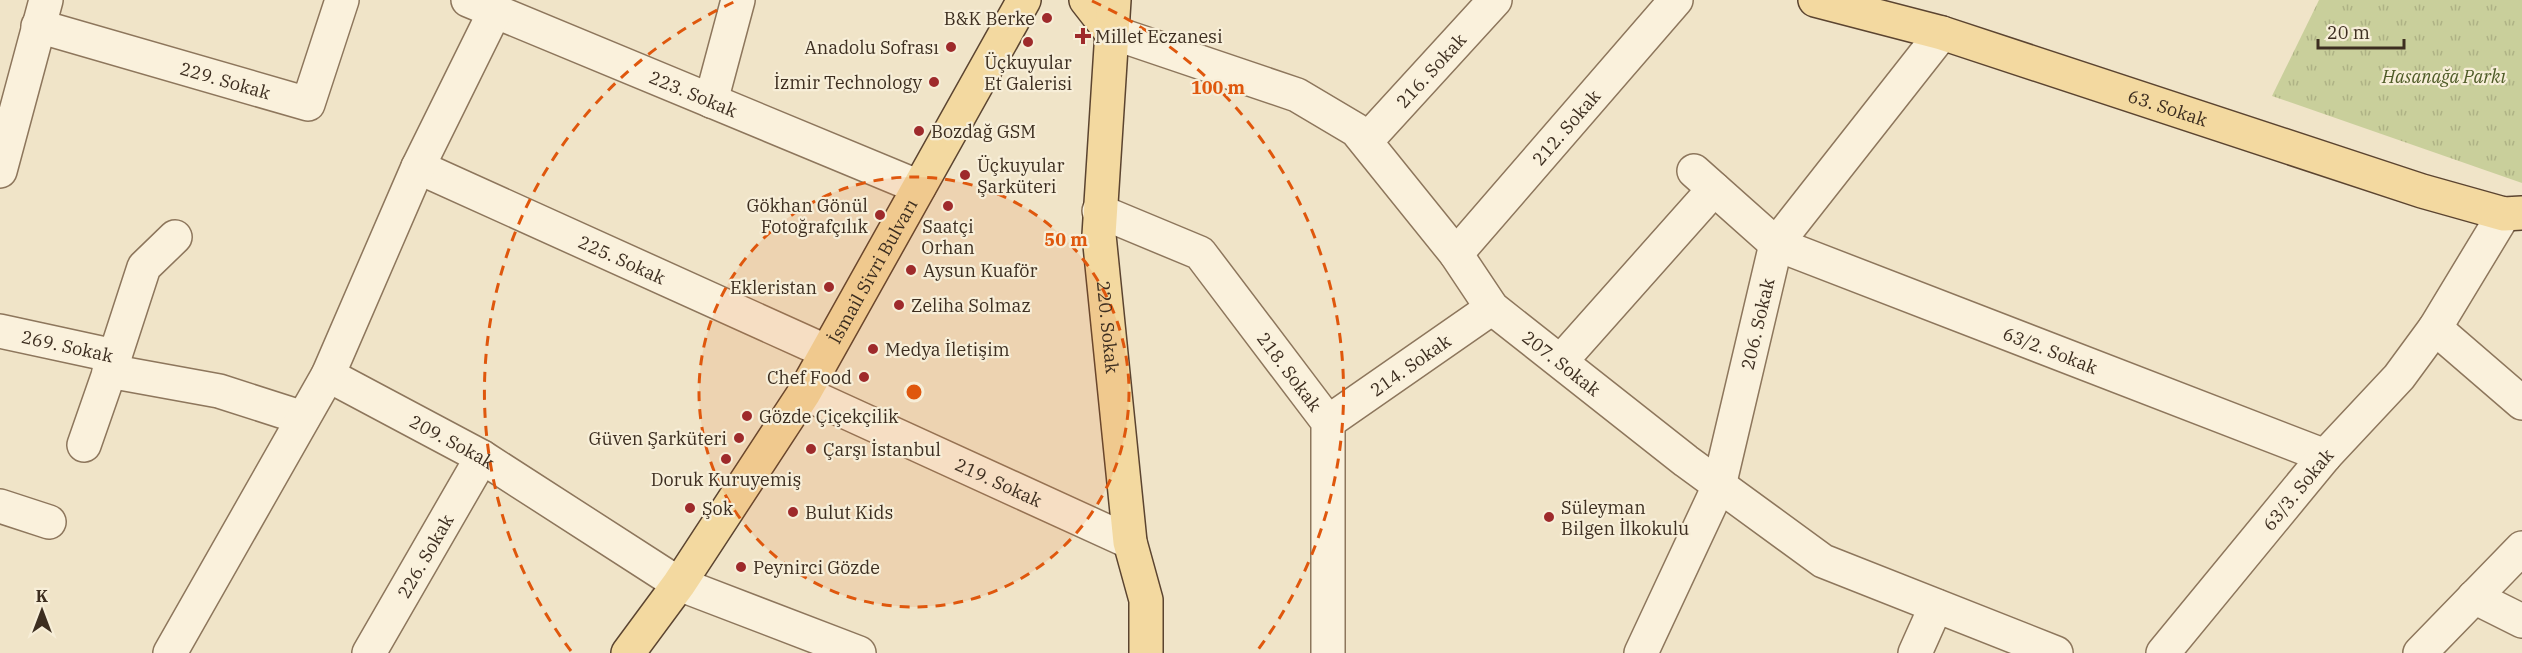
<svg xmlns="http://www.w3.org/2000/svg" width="2522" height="653" viewBox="0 0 2522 653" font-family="'IBM Plex Serif',serif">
<defs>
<pattern id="grass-tufts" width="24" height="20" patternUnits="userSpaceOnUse" patternTransform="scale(1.5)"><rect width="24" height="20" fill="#c9cf9b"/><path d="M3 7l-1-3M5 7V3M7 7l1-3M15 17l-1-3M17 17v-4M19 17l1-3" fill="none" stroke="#aeb285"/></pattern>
</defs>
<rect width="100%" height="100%" fill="#f0e4c8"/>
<!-- grass -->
<path fill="url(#grass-tufts)" d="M2319,0h203v183l-250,-87z"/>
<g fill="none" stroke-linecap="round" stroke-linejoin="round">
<!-- minor casing -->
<g stroke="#8d765c" stroke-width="36">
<g id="minor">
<path id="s1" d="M468,0l451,187"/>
<path id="s2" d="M38,26l270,78 34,-104"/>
<path id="s3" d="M1111,32l186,63 59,35 100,124 36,54 194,153 137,100 233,92"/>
<path d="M711,101l27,-101"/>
<path id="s4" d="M1366,141l129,-141"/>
<path id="s5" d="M418,167l407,184"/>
<path d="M0,171l46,-171"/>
<path id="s6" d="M1694,171l82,73 549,212"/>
<path id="s7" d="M1099,211l101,42 128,169v231"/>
<path id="s8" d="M1456,254l220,-254"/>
<path d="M2435,328l87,75"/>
<path id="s9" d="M0,331l115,25 -31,89"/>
<path d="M115,356l29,-89 31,-30"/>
<path d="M1561,361l153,-172"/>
<path d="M109,371l110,20 84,27"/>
<path id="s10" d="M328,375l154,82 197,127 180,69"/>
<path id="s11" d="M804,393l326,149"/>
<path id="s12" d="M1328,422l164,-114"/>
<path d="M0,506l49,16"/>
<path d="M2474,597l48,24"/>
<path d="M170,653l158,-278 90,-208 77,-156"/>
<path id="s13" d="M369,653l113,-196"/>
<path id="s14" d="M1641,653l78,-167 57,-242 166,-211"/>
<path d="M1915,653l21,-47"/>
<path id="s15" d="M2163,653l162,-197 74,-79 36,-49 69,-114"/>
<path d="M2420,653l102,-105"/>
</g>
</g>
<!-- major casing -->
<g stroke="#5b4430" stroke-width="36">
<g id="major">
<path d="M1086,0l25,32"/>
<path id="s16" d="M1114,0l-15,235 31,307 16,58v53"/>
<path id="s17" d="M1815,0l127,33 480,158 82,23 18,-1"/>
<path id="s18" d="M628,653l51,-69 125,-191 220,-393"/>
</g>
</g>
<!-- minor -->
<use href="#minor" stroke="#faf1dc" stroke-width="33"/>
<!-- major -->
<use href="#major" stroke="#f3d9a0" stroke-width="33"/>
</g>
<!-- distance rings -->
<circle cx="914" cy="392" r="215" fill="#df570d" fill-opacity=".12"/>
<g fill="none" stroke="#df570d" stroke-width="3" stroke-dasharray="10 8">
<circle cx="914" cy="392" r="215"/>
<path d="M571 651A430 430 0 0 1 736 1M1092 1A430 430 0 0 1 1257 651"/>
</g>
<!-- markers -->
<g fill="#9e2a2b" stroke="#f7eed8" stroke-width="2">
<circle cx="1047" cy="18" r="6"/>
<path d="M1080 27h6v6h6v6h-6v6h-6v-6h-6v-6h6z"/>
<circle cx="1028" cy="42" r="6"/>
<circle cx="951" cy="47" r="6"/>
<circle cx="934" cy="82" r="6"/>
<circle cx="919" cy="131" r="6"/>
<circle cx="965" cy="175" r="6"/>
<circle cx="948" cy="206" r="6"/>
<circle cx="880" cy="215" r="6"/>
<circle cx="911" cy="270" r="6"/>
<circle cx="829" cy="287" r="6"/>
<circle cx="899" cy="305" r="6"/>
<circle cx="873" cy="349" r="6"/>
<circle cx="864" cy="377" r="6"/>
<circle cx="747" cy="416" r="6"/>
<circle cx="739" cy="438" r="6"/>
<circle cx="811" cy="449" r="6"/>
<circle cx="726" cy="459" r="6"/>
<circle cx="690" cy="508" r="6"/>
<circle cx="793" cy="512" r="6"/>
<circle cx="1549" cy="517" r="6"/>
<circle cx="741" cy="567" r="6"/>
</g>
<g text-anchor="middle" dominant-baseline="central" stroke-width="4.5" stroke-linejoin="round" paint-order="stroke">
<!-- poi labels -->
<g font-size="18" fill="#3d2e20" stroke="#f7eed8" text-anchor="start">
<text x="1035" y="18" text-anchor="end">B&amp;K Berke</text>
<text x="1095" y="36">Millet Eczanesi</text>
<text x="939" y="47" text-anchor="end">Anadolu Sofrası</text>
<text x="1028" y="62" text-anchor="middle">Üçkuyular<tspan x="1028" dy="21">Et Galerisi</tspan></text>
<text x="922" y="82" text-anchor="end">İzmir Technology</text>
<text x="931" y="131">Bozdağ GSM</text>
<text x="977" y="165">Üçkuyular<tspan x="977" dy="21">Şarküteri</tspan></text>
<text x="868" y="205" text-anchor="end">Gökhan Gönül<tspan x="868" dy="21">Fotoğrafçılık</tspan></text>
<text x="948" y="226" text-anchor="middle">Saatçi<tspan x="948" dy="21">Orhan</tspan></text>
<text x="923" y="270">Aysun Kuaför</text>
<text x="817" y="287" text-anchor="end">Ekleristan</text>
<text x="911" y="305">Zeliha Solmaz</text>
<text x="885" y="349">Medya İletişim</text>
<text x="852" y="377" text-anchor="end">Chef Food</text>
<text x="759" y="416">Gözde Çiçekçilik</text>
<text x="727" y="438" text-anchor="end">Güven Şarküteri</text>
<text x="823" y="449">Çarşı İstanbul</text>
<text x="726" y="479" text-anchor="middle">Doruk Kuruyemiş</text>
<text x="1561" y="507">Süleyman<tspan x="1561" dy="21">Bilgen İlkokulu</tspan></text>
<text x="702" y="508">Şok</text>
<text x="805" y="512">Bulut Kids</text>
<text x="753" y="567">Peynirci Gözde</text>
</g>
<!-- street labels -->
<g font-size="18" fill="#3d2e20" stroke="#f7eed8">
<text stroke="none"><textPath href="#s4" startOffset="96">216. Sokak</textPath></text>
<text stroke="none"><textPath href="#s2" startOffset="195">229. Sokak</textPath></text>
<text stroke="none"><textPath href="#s1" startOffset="244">223. Sokak</textPath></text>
<text stroke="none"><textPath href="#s17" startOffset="369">63. Sokak</textPath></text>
<text stroke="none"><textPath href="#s8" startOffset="168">212. Sokak</textPath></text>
<text stroke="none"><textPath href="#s5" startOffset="224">225. Sokak</textPath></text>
<text stroke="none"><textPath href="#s18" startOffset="454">İsmail Sivri Bulvarı</textPath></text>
<text stroke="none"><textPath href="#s14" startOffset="351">206. Sokak</textPath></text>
<text stroke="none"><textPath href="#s16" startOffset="328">220. Sokak</textPath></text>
<text stroke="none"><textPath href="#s9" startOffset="69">269. Sokak</textPath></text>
<text stroke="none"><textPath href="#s6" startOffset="404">63/2. Sokak</textPath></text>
<text stroke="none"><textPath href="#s3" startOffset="578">207. Sokak</textPath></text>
<text stroke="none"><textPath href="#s12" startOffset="100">214. Sokak</textPath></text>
<text stroke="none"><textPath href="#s7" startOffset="258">218. Sokak</textPath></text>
<text stroke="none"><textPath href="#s10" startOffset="141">209. Sokak</textPath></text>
<text stroke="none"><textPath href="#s11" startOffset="214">219. Sokak</textPath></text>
<text stroke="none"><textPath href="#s15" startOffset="212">63/3. Sokak</textPath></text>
<text stroke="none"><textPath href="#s13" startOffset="112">226. Sokak</textPath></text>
</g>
<!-- park labels -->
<g font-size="18" font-style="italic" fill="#4d5a26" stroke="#f7eed8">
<text x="2444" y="76">Hasanağa Parkı</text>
</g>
</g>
<circle cx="914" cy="392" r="9" fill="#df570d" stroke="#f7eed8" stroke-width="3"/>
<g font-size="18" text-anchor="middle" font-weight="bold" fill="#df570d" stroke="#f7eed8" stroke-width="4.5" stroke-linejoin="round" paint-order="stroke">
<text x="1218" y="94">100 m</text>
<text x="1066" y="246">50 m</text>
</g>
<!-- north arrow -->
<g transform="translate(42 611)" stroke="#f7eed8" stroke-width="4.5" paint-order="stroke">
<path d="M0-4.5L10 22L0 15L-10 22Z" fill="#3d2e20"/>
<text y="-9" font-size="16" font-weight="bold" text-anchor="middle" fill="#3d2e20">K</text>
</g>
<!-- scale -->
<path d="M2318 39v9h86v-9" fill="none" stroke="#3d2e20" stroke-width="3"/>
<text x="2327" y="39" font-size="18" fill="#3d2e20" stroke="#f7eed8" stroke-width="4.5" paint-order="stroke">20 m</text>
</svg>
